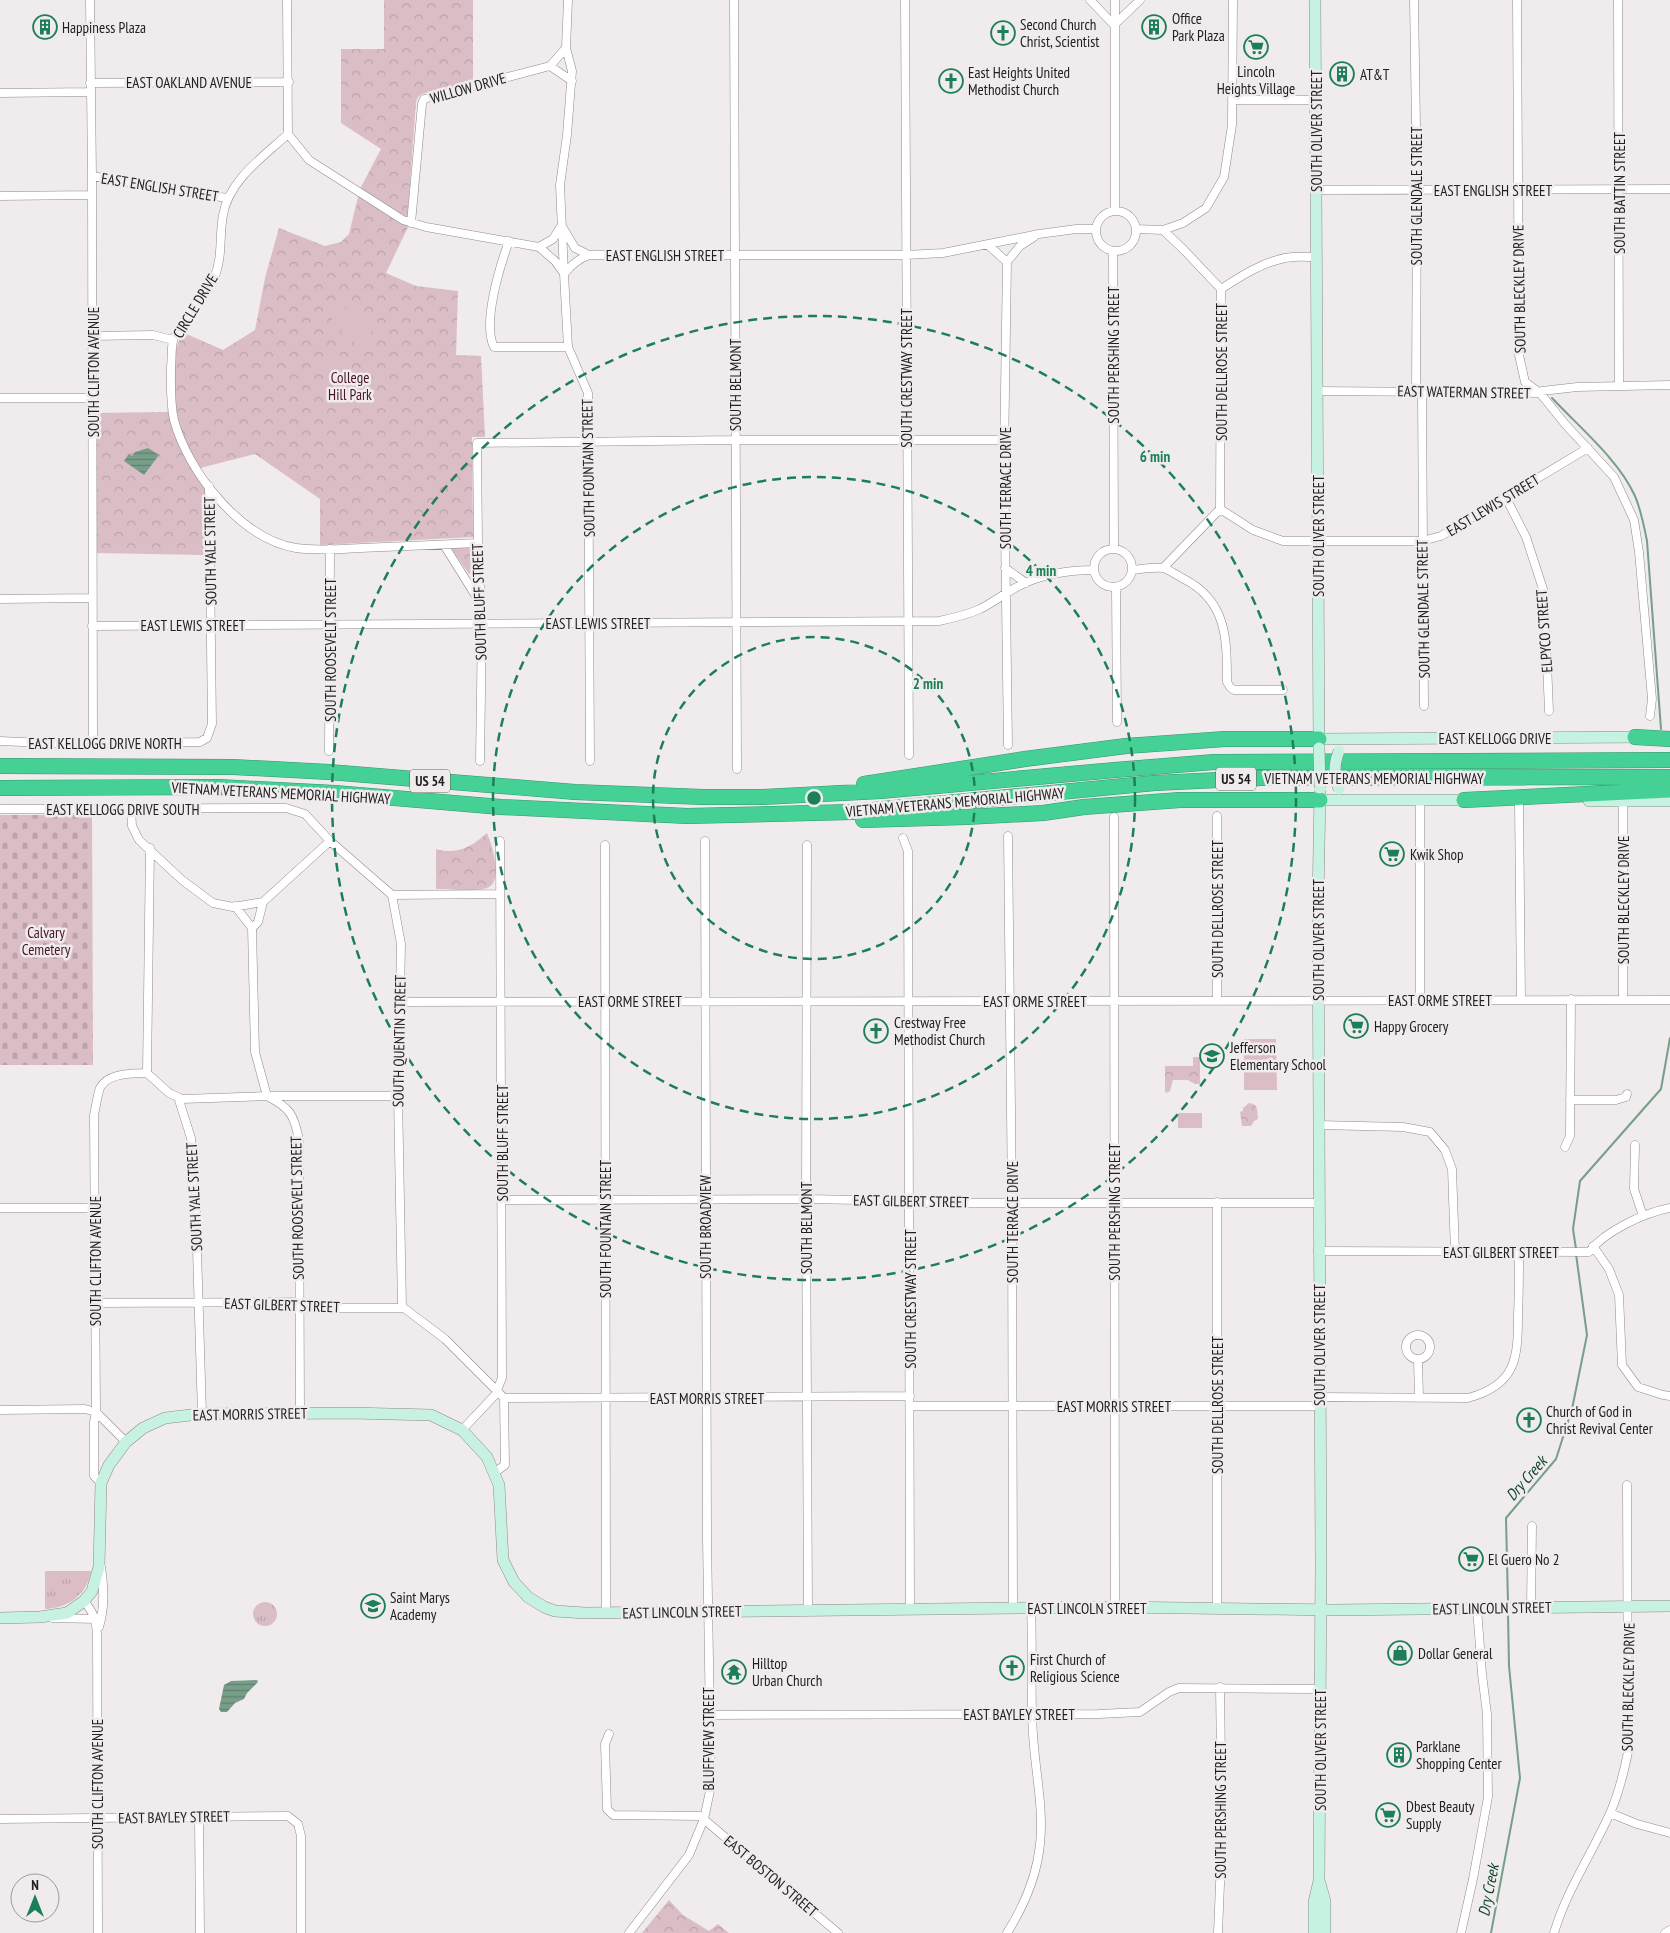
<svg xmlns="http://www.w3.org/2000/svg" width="1670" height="1933" viewBox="0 0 1670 1933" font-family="'PT Sans Narrow',sans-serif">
<defs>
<pattern id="grass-tufts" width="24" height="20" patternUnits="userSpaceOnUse" patternTransform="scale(1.25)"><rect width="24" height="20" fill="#dbbdc5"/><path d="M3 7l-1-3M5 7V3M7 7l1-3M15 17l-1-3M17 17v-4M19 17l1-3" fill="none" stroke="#bca2a9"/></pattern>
<pattern id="cemetery-stones" width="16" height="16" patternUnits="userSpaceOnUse" patternTransform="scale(1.25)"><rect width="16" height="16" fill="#dbbdc5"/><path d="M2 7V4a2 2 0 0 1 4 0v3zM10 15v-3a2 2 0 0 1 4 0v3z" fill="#bca2a9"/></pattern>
<pattern id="park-crowns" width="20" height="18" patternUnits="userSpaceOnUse" patternTransform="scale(1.25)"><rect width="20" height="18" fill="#dbbdc5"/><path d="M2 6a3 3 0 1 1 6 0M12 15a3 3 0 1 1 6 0" fill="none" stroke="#bca2a9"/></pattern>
<pattern id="water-rules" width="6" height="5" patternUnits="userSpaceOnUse" patternTransform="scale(1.25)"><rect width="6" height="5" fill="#779e89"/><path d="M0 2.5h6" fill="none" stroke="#618070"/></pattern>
</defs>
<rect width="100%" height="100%" fill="#f0ebec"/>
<!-- grass -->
<path fill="url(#grass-tufts)" d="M45,1571h46c-4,24 -23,37 -46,38z
M253 1614a12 12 0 1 1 24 0a12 12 0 1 1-24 0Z"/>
<!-- cemetery -->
<path fill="url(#cemetery-stones)" d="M0,815h92l1,250h-93z"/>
<!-- park -->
<path fill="url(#park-crowns)" d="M384,0h89v81l-51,13 -4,3 -2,5 -8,107v18l-22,46 30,13 42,5 -2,64 25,1 4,81h-13l1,100 -153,8v-46l-65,-45 -55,14 5,21v66l-109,-2 -1,-140 71,-1 8,-5 1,-54 7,-21 41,18 32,-20 10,-52 14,-50 46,18 16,-4 8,-8 11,-45 21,-40 -40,-26v-74h43z
M473,547v25l-4,2 -18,-26z
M487,833c5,12 17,49 0,55 -12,4 -38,1 -51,1v-40c20,6 36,-2 51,-16z
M1193,1057h7v27h-5l-7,-4h-15l-3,11 -4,2 -1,-2v-25h28z
M1249,1103c10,1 8,8 9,16l-4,2 -3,5h-9l-2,-14 3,-1v-3z
M669,1900l14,15 26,16 9,-7 11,9h-87z"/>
<!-- pitch -->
<path fill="#dbbdc5" d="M342,305l9,7 -13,19 -10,-6z
M354,313l9,7 -14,19 -9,-6z
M365,321l9,7 -13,19 -9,-6z
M330,349l13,8 -15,21 -13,-9z
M1244,1039h32l1,51h-33z
M1178,1113h24v15h-24z"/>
<!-- water -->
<path fill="url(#water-rules)" d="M148,448l11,7 -15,20 -20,-14 5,-7 3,2 3,-4z
M257,1680l1,2 -11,11 -3,6 -9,4 -8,9h-6l-2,-3 5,-24 7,-4z"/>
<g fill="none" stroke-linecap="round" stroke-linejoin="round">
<!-- stream -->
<path stroke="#779e89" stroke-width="2" d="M1552,398c27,29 67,62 83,98 6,14 9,30 12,45l14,188
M1576,1249l-3,-20 7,-48 81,-92 9,-51
M1508,1603l-2,-85 50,-59 16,-50 15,-74 -11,-81
M1491,1933l29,-155 -11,-112 -1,-53"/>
<!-- street casing -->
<g stroke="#8f8b8c" stroke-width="9">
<path id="street" d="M90,0l2,176 1,568
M287,0l1,134c-25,23 -59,46 -65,81 -4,21 0,43 -9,63 -9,20 -36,45 -41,63 -2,8 -1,18 -2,26 0,17 -1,36 3,53 14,52 67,119 122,128 21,3 44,1 65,0 39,-2 78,-3 117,-5
M568,0l-2,48 6,23 -5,64 -7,50 4,89 4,73 20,46 2,368
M734,0l3,769
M905,0l4,755
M1090,0l24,25 26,-25
M1115,0v211
M1414,0l3,190 -1,202
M1517,0l2,355 6,27 15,11 25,31 49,53 20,43 5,32 13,147 -2,17
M1618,0l1,386
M550,66l22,15
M90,83l199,-1
M0,93l90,-1
M1232,100h83
M288,134l21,26 94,60 23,7 113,20 14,-8 8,-13
M92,176l135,22
M1316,190l354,-1
M0,196l92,-1
M1096 231a20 20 0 1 1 40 0a20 20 0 1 1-40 0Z
M411,223l11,-119 2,-5 126,-33 16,-18
M563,228l12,20 14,7h317l37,-2 96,-19 37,-5h20
M1136,229l27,1
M509,241c-9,25 -27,82 -15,106h74
M988,245l19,17 13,-16 14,-9
M539,247l16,14 8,11
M1113,251l1,298
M1007,262l-3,194 4,289
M564,274c7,-9 14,-15 25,-19
M1221,289c20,-13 40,-26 64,-31 10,-2 21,-1 31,-1
M92,336l61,-1 20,5
M1317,391l223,2 2,-2 35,-4 93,-2
M1422,392l2,314
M0,398h93
M1506,498l20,39 18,55 5,119
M1220,509l33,21 30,11h139l19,-5 147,-88
M444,545l35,56
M1094 568a19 19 0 1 1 38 0a19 19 0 1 1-38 0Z
M1005,568l21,15
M1163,568l57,-59 1,-220 -37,-39 -21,-20 20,-7 23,-15 18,-31 8,-52 1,-125
M1132,570c10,-1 22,-3 31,-2 7,2 15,8 21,11 43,22 43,60 43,103l3,5 4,3h49
M1116,587l1,135
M0,599l91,-1
M92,626l847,-5c14,-3 28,-6 41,-12 16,-8 30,-20 47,-27 22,-9 43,-12 67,-12
M0,741l67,3 133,-2 7,-4 5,-14 -3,-238
M329,751l1,-202
M480,761l2,-138 -4,-80 -1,-100 258,-3h269
M1420,799v201
M1519,801l2,199
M1623,801v198
M0,809l286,-1 19,6 25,27 62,54 9,49 -3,152 4,211
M131,809l1,17 7,14 43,40 31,23 20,4 30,-5 67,-61
M1217,816v185
M1114,817l1,790
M1008,836l4,367 1,406
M903,838l5,13 2,759
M605,845l1,768
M807,845l-1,354 2,412
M150,848l-3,225 22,20 9,4 13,41 4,46 7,230
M392,895l108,-1
M235,906l17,22 6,-6 5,-20
M252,928l3,124 12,44c23,12 27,18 32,44l1,273
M400,1002l1270,-2
M178,1097l4,2 85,-3h131
M1570,1100h46l10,-3 1,-3
M1319,1125l84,2 27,5 15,18 7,19 3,83
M1635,1145l-1,44 9,27
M1565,1147l5,-11 1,-137
M503,1200l303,-1 104,2 8,2h401
M0,1208h95
M1593,1246l16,23 10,26 3,70 16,22 25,8 7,1
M1318,1251l271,1c16,-21 55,-39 81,-44
M95,1303l197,-1 6,6h106l41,31 59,59
M1406 1347a12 12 0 1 1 24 0a12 12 0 1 1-24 0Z
M1418,1360l1,38
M1319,1397l149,1c48,-13 50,-39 50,-83 1,-21 1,-42 1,-62
M504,1398l406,-2
M910,1406h409
M0,1410l85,-1 11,3 30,30
M462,1430l33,-35 7,-17 -2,-537
M494,1473l11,-8 -1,-67
M101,1483l-7,-7v-54l2,-10 -2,-297c2,-8 3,-19 6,-27 8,-16 33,-14 47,-15
M84,1601c10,12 12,19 13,33l1,299
M1531,1607l1,-81
M1217,1608v-406
M52,1618l44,1 4,-2
M99,1627c6,-20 5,-39 2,-60
M711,1715l388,-1 41,-2 29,-20 10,-4 141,1
M609,1734l-4,10 2,65 6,6 87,1 138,117
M1610,1813l27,11 33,9
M199,1817l1,116
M0,1819l288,-3 10,8 3,12v97
M629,1933l60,-78 15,-36 7,-33 -4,-248 -2,-697
M1007,1933c17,-27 30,-57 33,-89 4,-35 -5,-74 -7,-110 -3,-42 0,-84 -2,-126
M1218,1933l4,-98 -2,-148
M1461,1933l12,-54 15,-82 -1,-83 -5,-40 -5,-66
M1554,1933c13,-44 39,-81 57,-122 8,-19 13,-39 17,-59l-1,-267
M1665,1933l5,-3"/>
</g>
<!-- secondary casing -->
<g stroke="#8f8b8c" stroke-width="12">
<path id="secondary" d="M1315,0l4,746
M1319,739l324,-2
M1320,800h150
M1589,801h81
M0,1618l40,-1 27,-4 17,-12 8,-10 7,-24 2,-84 8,-18 17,-23 17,-14 22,-10 34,-4 152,-1 80,2 31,15 25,27 12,28 4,75 11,22 14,15 16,10 11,4 30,2 530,-6 219,3 336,-4
M1320,1883l5,18v32
M1314,1933v-31l5,-21 2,-316 -3,-665 2,-107"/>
</g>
<!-- highway casing -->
<g stroke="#39936d" stroke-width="16">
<path id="highway" d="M1635,737l35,2
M0,766l233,1 96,5 246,20 128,5h60l118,-6 234,-21 99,-8 456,-2
M864,784l161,-25 101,-13 99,-7h94
M0,788l219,-1 116,6 166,14 186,9 165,-4 303,-29 106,-5 409,-1
M1464,800l206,-10
M863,820l103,-3 77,-4 41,-6 96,-7h140"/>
</g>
<!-- street -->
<use href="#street" stroke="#fff" stroke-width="8"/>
<!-- secondary -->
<use href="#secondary" stroke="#c7f1e0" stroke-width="11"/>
<!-- highway -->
<use href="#highway" stroke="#45d196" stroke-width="15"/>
<!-- secondary-bridge casing -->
<g stroke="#8f8b8c" stroke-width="12" stroke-linecap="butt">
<path id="secondary-bridge" d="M1319,748l1,40
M1339,751c-5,12 -5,26 0,38"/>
</g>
<!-- secondary-bridge -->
<use href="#secondary-bridge" stroke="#c7f1e0" stroke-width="11"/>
</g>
<!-- distance rings -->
<g fill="none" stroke="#1c7f58" stroke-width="2.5" stroke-dasharray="9 6">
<circle cx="814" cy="798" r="161"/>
<circle cx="814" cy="798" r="321"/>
<circle cx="814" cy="798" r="482"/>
</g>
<!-- icons -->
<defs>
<g id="building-ring" transform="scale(1.25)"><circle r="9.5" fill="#f0ebec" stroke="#1c7f58" stroke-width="1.5"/><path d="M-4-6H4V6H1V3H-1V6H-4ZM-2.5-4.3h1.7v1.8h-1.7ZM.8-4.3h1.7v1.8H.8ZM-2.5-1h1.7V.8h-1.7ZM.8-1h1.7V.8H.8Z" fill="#1c7f58"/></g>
<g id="church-ring" transform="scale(1.25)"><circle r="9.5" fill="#f0ebec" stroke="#1c7f58" stroke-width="1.5"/><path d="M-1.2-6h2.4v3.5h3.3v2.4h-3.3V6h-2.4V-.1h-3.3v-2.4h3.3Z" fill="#1c7f58"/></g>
<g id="supermarket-ring" transform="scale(1.25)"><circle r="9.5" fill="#f0ebec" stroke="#1c7f58" stroke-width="1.5"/><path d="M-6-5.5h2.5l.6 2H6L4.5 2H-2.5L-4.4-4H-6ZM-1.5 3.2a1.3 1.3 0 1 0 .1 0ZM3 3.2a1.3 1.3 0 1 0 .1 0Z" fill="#1c7f58"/></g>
<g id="school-ring" transform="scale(1.25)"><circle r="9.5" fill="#f0ebec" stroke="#1c7f58" stroke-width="1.5"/><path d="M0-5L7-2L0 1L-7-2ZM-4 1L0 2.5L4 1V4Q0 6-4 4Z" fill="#1c7f58"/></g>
<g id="shop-ring" transform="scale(1.25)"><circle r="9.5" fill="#f0ebec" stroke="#1c7f58" stroke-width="1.5"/><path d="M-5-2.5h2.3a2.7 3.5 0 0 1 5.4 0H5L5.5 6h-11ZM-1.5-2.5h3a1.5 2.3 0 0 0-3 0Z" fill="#1c7f58"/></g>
<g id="temple-ring" transform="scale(1.25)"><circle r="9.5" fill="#f0ebec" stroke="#1c7f58" stroke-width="1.5"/><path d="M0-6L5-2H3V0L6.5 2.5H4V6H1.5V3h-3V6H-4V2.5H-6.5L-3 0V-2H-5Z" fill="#1c7f58"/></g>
</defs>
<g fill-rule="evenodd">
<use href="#building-ring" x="45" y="27"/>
<use href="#building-ring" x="1154" y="27"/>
<use href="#church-ring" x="1003" y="33"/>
<use href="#supermarket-ring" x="1256" y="47"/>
<use href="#building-ring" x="1342" y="74"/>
<use href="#church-ring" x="951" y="81"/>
<use href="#supermarket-ring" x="1392" y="854"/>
<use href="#supermarket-ring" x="1356" y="1026"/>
<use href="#church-ring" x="876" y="1031"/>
<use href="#school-ring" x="1212" y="1056"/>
<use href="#church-ring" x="1529" y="1420"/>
<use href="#supermarket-ring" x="1471" y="1559"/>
<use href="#school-ring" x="373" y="1606"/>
<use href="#shop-ring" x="1400" y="1653"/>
<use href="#church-ring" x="1012" y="1668"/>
<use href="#temple-ring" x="734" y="1672"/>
<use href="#building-ring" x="1399" y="1755"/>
<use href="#supermarket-ring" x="1388" y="1815"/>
</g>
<g text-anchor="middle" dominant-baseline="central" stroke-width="5" stroke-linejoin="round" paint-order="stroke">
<!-- shield labels -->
<g fill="#f0ebec" stroke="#605e5e" stroke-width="1">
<rect x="1216" y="767.5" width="40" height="23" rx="4"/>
<rect x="410" y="769.5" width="40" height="23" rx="4"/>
</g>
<g font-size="14" font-weight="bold" fill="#222121">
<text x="1236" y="779">US 54</text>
<text x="430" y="781">US 54</text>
</g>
<!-- poi labels -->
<g font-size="15" fill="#222121" stroke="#f0ebec" text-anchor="start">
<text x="1172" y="18">Office<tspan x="1172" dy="17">Park Plaza</tspan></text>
<text x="1020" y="24">Second Church<tspan x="1020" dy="17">Christ, Scientist</tspan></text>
<text x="62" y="27">Happiness Plaza</text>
<text x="1256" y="71" text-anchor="middle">Lincoln<tspan x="1256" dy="17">Heights Village</tspan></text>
<text x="968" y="72">East Heights United<tspan x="968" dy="17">Methodist Church</tspan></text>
<text x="1360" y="74">AT&amp;T</text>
<text x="1410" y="854">Kwik Shop</text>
<text x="894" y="1022">Crestway Free<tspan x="894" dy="17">Methodist Church</tspan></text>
<text x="1374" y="1026">Happy Grocery</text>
<text x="1230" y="1047">Jefferson<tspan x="1230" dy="17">Elementary School</tspan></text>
<text x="1546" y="1411">Church of God in<tspan x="1546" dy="17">Christ Revival Center</tspan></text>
<text x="1488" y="1559">El Guero No 2</text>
<text x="390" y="1597">Saint Marys<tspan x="390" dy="17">Academy</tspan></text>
<text x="1418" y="1653">Dollar General</text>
<text x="1030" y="1659">First Church of<tspan x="1030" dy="17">Religious Science</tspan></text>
<text x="752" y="1663">Hilltop<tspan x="752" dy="17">Urban Church</tspan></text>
<text x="1416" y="1746">Parklane<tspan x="1416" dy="17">Shopping Center</tspan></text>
<text x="1406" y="1806">Dbest Beauty<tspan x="1406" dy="17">Supply</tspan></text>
</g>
<!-- street labels -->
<g font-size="15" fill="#222121" stroke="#f0ebec">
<text x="189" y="82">EAST OAKLAND AVENUE</text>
<text transform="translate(468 88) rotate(-16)">WILLOW DRIVE</text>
<text transform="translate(1316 131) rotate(-90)">SOUTH OLIVER STREET</text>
<text transform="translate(160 187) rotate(9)">EAST ENGLISH STREET</text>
<text x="1493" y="190">EAST ENGLISH STREET</text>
<text transform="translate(1619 193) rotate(-90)">SOUTH BATTIN STREET</text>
<text transform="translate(1416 196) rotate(-90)">SOUTH GLENDALE STREET</text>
<text x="665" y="255">EAST ENGLISH STREET</text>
<text transform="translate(1519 289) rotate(-91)">SOUTH BLECKLEY DRIVE</text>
<text transform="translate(195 306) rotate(-59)">CIRCLE DRIVE</text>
<text transform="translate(1113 355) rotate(-90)">SOUTH PERSHING STREET</text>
<text transform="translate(93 372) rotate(-90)">SOUTH CLIFTON AVENUE</text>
<text transform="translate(1221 372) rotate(-90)">SOUTH DELLROSE STREET</text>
<text transform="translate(906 378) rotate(-90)">SOUTH CRESTWAY STREET</text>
<text transform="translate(735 385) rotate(-90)">SOUTH BELMONT</text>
<text transform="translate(1464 392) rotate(1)">EAST WATERMAN STREET</text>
<text transform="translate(588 468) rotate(-91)">SOUTH FOUNTAIN STREET</text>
<text transform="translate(1005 488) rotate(-90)">SOUTH TERRACE DRIVE</text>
<text transform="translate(1493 505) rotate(-31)">EAST LEWIS STREET</text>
<text transform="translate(1318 536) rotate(-90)">SOUTH OLIVER STREET</text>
<text transform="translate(210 551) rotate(-91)">SOUTH YALE STREET</text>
<text transform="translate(479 602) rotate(-92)">SOUTH BLUFF STREET</text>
<text transform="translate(1423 609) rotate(-91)">SOUTH GLENDALE STREET</text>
<text x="598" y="623">EAST LEWIS STREET</text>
<text x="193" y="625">EAST LEWIS STREET</text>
<text transform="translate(1544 631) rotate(-94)">ELPYCO STREET</text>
<text transform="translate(330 650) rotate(-90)">SOUTH ROOSEVELT STREET</text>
<text x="1495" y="738">EAST KELLOGG DRIVE</text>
<text x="105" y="743">EAST KELLOGG DRIVE NORTH</text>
<text x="1374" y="778">VIETNAM VETERANS MEMORIAL HIGHWAY</text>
<text transform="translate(281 793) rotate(3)">VIETNAM VETERANS MEMORIAL HIGHWAY</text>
<text transform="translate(955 802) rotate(-5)">VIETNAM VETERANS MEMORIAL HIGHWAY</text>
<text x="123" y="809">EAST KELLOGG DRIVE SOUTH</text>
<text transform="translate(1623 900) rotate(-90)">SOUTH BLECKLEY DRIVE</text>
<text transform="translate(1217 909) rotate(-90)">SOUTH DELLROSE STREET</text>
<text transform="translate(1318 940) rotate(-90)">SOUTH OLIVER STREET</text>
<text x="1440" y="1000">EAST ORME STREET</text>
<text x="630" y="1001">EAST ORME STREET</text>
<text x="1035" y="1001">EAST ORME STREET</text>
<text transform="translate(399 1041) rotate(-89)">SOUTH QUENTIN STREET</text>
<text transform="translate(502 1143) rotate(-90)">SOUTH BLUFF STREET</text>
<text transform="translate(194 1197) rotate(-93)">SOUTH YALE STREET</text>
<text transform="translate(911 1201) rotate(1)">EAST GILBERT STREET</text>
<text transform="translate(297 1208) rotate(-91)">SOUTH ROOSEVELT STREET</text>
<text transform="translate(1114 1212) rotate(-90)">SOUTH PERSHING STREET</text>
<text transform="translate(1012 1222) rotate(-90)">SOUTH TERRACE DRIVE</text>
<text transform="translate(705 1227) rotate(-90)">SOUTH BROADVIEW</text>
<text transform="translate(806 1228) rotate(-90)">SOUTH BELMONT</text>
<text transform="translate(605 1229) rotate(-90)">SOUTH FOUNTAIN STREET</text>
<text x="1501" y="1252">EAST GILBERT STREET</text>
<text transform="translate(95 1261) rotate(-90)">SOUTH CLIFTON AVENUE</text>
<text transform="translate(910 1299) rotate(-90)">SOUTH CRESTWAY STREET</text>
<text transform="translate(282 1305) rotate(2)">EAST GILBERT STREET</text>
<text transform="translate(1319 1345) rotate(-90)">SOUTH OLIVER STREET</text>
<text x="707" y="1398">EAST MORRIS STREET</text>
<text transform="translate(1217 1405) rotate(-90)">SOUTH DELLROSE STREET</text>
<text x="1114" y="1406">EAST MORRIS STREET</text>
<text transform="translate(250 1414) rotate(-1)">EAST MORRIS STREET</text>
<text x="1087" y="1608">EAST LINCOLN STREET</text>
<text transform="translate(1492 1608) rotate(-1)">EAST LINCOLN STREET</text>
<text transform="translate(682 1612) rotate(-1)">EAST LINCOLN STREET</text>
<text transform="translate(1628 1687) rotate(-89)">SOUTH BLECKLEY DRIVE</text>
<text x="1019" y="1714">EAST BAYLEY STREET</text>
<text transform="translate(708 1739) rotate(-90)">BLUFFVIEW STREET</text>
<text transform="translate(1320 1750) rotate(-90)">SOUTH OLIVER STREET</text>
<text transform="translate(97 1784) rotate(-90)">SOUTH CLIFTON AVENUE</text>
<text transform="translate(1220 1810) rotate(-90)">SOUTH PERSHING STREET</text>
<text transform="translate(174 1817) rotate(-1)">EAST BAYLEY STREET</text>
<text transform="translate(771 1876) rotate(40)">EAST BOSTON STREET</text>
</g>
<!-- park labels -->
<g font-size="15" fill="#491428" stroke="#f0ebec">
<text x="350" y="377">College<tspan x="350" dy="17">Hill Park</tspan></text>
<text x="46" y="932">Calvary<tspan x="46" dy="17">Cemetery</tspan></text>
</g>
<!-- water labels -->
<g font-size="16" font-style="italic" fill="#0e432d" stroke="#f0ebec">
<text transform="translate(1526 1478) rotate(-49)">Dry Creek</text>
<text transform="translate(1488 1890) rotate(-79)">Dry Creek</text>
</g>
</g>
<circle cx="814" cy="798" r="8" fill="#1c7f58" stroke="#f0ebec" stroke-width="2.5"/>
<g font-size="15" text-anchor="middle" font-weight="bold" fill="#1c7f58" stroke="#f0ebec" stroke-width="5" stroke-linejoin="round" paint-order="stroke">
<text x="1155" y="462">6 min</text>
<text x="1041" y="576">4 min</text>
<text x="928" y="689">2 min</text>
</g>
<!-- north arrow -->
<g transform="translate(35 1898)"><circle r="24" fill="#f0ebec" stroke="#9e9a9b"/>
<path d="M0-4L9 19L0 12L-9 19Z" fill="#1c7f58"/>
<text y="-8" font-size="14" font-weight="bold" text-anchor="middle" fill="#222121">N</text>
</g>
</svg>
